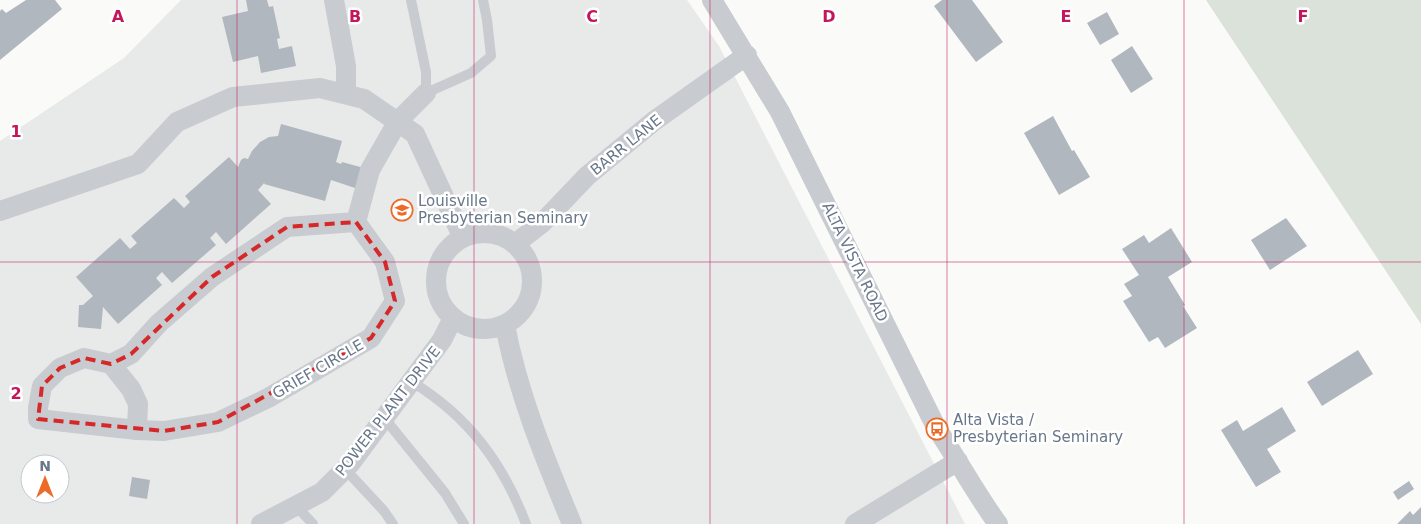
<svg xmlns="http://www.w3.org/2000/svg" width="1421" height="524" viewBox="0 0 1421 524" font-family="'DejaVu Sans',sans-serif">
<rect width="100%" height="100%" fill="#fafaf8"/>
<!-- built -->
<path fill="#e8e9e9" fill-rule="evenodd" d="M181,0h506l32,46 246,478h-965v-383l124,-83zM30,464h30v30h-30z"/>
<!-- green -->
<path fill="#dbe2d9" d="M1206,0h215v324z"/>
<!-- building -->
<path fill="#b1b7bf" d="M26,0h29l7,9 -62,51v-49l2,-2 4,4z
M246,0h21l2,7 4,-1 7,32 -3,1 2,10 13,-3 4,20 -35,7 -3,-17 -25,6 -11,-45 26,-6z
M942,0h30l31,42 -27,20 -42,-56z
M1107,12l12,22 -19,11 -13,-22z
M1132,46l21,33 -22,14 -20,-33z
M1053,116l19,35 2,-1 16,27 -31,18 -35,-62z
M281,124l61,17 -6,21 5,2 1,-2 22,6 -6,21 -27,-9 -6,21 -61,-17 1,-2 -7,8 13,14 -45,40 -10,-12 -6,6 6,7 -44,38 -10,-11 -6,6 6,7 -44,39 -15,-17 -2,22 -23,-2 1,-22h4l10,-9 -17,-19 44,-39 10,11 7,-6 -6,-7 43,-38 10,10 6,-6 -5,-6 44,-39 9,10 3,-7 3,-2 4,1 4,-8 8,-9 9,-5 9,-1z
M1286,218l21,28 -37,24 -19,-30z
M1171,228l21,34 -24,15 17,28 -2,1 14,22 -32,20 -7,-11 -9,5 -26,-41 9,-5 -8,-12 15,-9 -17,-26 22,-14 5,8z
M1358,350l15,24 -51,32 -15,-24z
M1282,407l14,24 -29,18 14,23 -25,15 -35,-57 16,-10 6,11z
M132,477l18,3 -3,19 -18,-3z
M1409,481l5,8 -16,11 -5,-8z
M1421,507v17h-24l13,-13 3,4z"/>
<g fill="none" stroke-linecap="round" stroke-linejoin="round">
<!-- service -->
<path stroke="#c8cbcf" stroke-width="10" d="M411,0l15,72v21l45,-20 20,-17 -4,-36 -4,-20
M412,382c56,34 91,81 114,142
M385,419l60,74 19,31
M345,469l39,42 9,13
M296,506l17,18"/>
<!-- minor -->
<path stroke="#c8cbcf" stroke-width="20" d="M334,0l12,66v28
M712,0l68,112 157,317c21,31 39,65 61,95
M0,211l138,-47 39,-42 56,-25 87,-9 44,11 51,35 48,104
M356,222l29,40 10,39 -24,37 -103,60 -50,24 -54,9 -27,-1 -99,-11v-11l4,-22 18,-18 24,-10 27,6 20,-10 28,-31 53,-46 75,-50z
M356,222l14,-52 28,-49 28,-28
M436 281a48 48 0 1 1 96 0a48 48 0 1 1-96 0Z
M515,244l27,-21 45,-47 67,-55 93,-66
M505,325c13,69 40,134 67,199
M111,364l20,25 7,15 -1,26
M261,524l61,-32 28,-28 92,-124 11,-22
M855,524l103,-63"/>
</g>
<!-- marked area -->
<path fill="none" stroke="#d62828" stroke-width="4" stroke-dasharray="10 6" stroke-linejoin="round" d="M356,222l29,40 10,39 -24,37 -153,84 -54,9 -126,-12 4,-33 18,-18 24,-10 27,6 20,-10 81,-77 75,-50z"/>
<!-- grid -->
<path fill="none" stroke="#c2185b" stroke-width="1" stroke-opacity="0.55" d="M237,0v524M474,0v524M710,0v524M947,0v524M1184,0v524M0,262h1421"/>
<!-- icons -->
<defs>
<g id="university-ring" transform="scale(1.125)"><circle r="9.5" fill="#fff" stroke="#eb6b27" stroke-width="1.5"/><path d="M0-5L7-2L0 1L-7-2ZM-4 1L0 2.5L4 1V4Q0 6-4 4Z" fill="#eb6b27"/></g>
<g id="bus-ring" transform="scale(1.125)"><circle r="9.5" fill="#fff" stroke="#eb6b27" stroke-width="1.5"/><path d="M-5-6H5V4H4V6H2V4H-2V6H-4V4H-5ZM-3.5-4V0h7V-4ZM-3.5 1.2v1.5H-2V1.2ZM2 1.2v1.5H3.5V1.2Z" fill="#eb6b27"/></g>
</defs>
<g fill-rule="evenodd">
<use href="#university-ring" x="402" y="210"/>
<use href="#bus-ring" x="937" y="429"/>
</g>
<g text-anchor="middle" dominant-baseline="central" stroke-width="5" stroke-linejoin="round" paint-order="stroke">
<!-- street labels -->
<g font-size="15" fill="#68778a" stroke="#fff">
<text transform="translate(626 145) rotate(-39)">BARR LANE</text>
<text transform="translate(855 262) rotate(64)">ALTA VISTA ROAD</text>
<text transform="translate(318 369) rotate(-30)">GRIEF CIRCLE</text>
<text transform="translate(388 411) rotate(-52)">POWER PLANT DRIVE</text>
</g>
<!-- poi labels -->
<g font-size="15" fill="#68778a" stroke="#fff" text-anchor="start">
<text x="418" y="201">Louisville<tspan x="418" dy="17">Presbyterian Seminary</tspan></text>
<text x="953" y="420">Alta Vista /<tspan x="953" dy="17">Presbyterian Seminary</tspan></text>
</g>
</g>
<g font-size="16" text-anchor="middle" font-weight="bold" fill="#c2185b" stroke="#fff" stroke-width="5" stroke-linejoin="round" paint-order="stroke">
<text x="118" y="22">A</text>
<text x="355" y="22">B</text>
<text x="592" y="22">C</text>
<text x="829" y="22">D</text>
<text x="1066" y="22">E</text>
<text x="1303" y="22">F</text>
<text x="16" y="137">1</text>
<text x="16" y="399">2</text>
</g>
<!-- north arrow -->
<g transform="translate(45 479)"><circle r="24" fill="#ffffff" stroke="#c3c9d0"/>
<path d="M0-4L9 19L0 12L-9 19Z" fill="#eb6b27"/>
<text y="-8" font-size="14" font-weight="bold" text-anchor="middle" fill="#68778a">N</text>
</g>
</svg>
